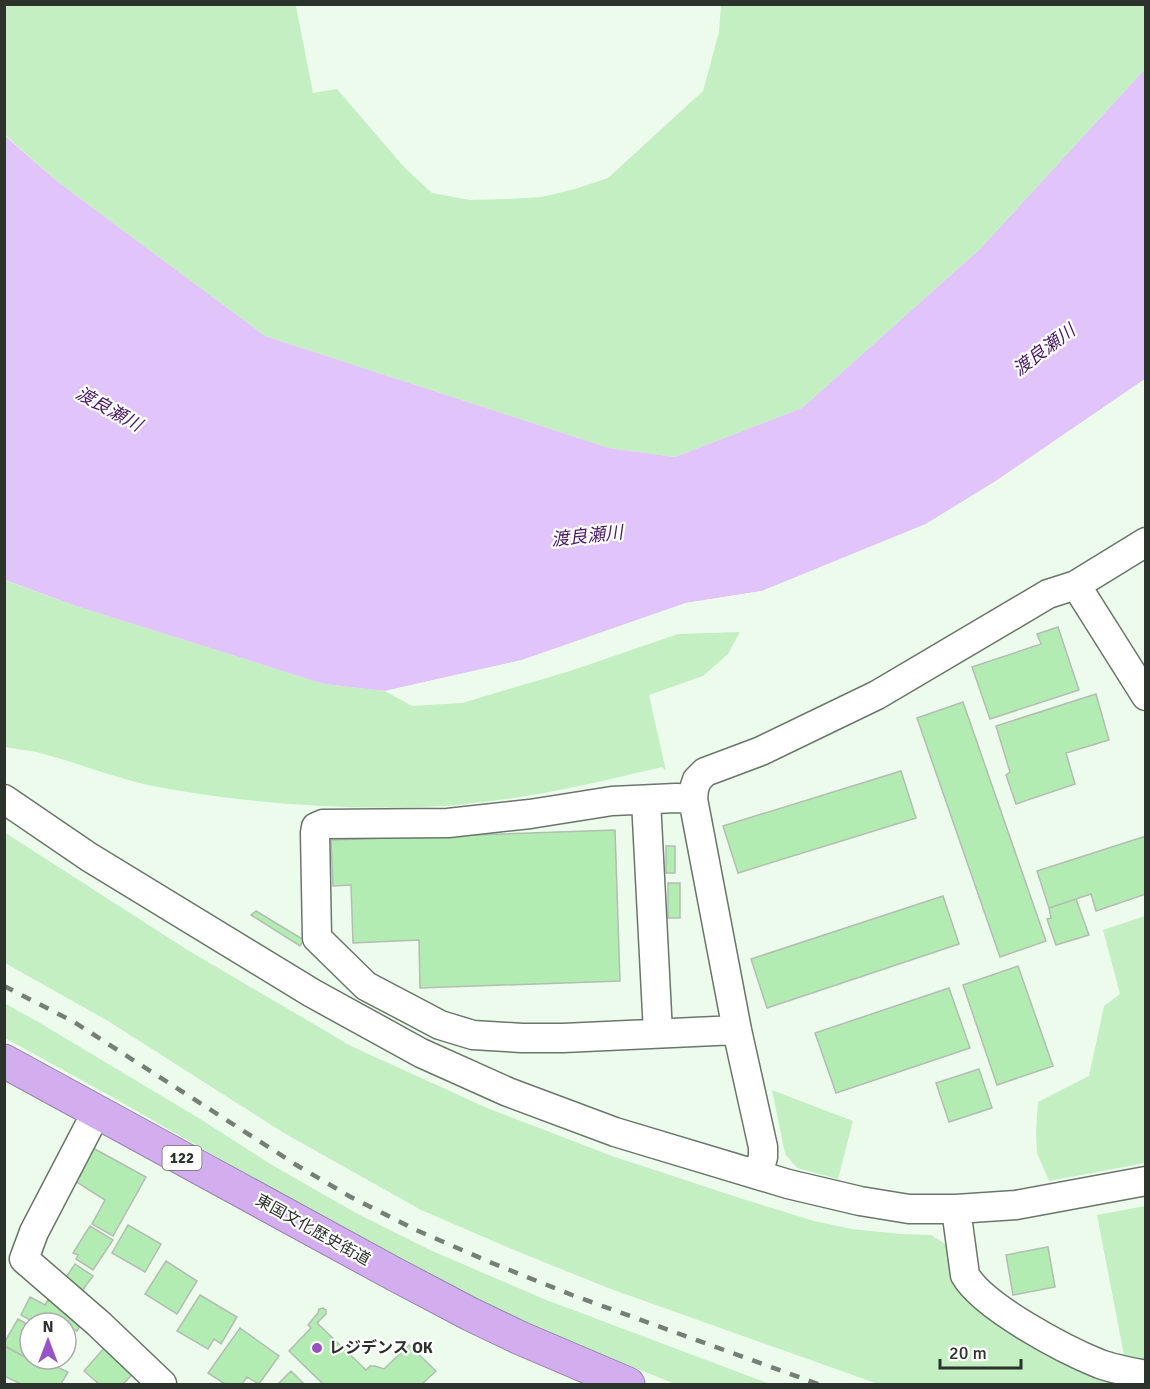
<svg xmlns="http://www.w3.org/2000/svg" width="1150" height="1389" viewBox="0 0 1150 1389" font-family="Signika,'Noto Sans JP',sans-serif">
<rect width="100%" height="100%" fill="#edfbed"/>
<!-- green -->
<path fill="#c4efc3" d="M289,4l7,2 17,87 24,-4 67,78 28,26 38,7 36,-1 36,-2 33,-8 33,-11 95,-87 16,-59 2,-27h424v64l-165,180 -178,159 -127,49 -66,-9 -344,-112 -207,-154 -53,-47v-130z
M4,580l72,26 248,78 61,7 27,15 50,-3 108,-32 108,-37 62,-2 -12,22 -25,22 -54,19 17,76 -4,-4c-59,14 -117,28 -178,35 -13,1 -27,4 -41,4 -94,5 -191,-2 -285,-19 -42,-8 -81,-25 -122,-35 -10,-2 -21,-3 -31,-5z
M4,832l182,117 165,97 136,62 125,48 137,45 65,20 38,8 49,5 30,1 18,11 5,32 190,106h-266l-270,-96 -101,-41 -86,-37 -137,-77 -176,-112 -103,-58z
M1145,916v247l-96,18 -12,-28 -1,-22 2,-29 51,-26 15,-70 16,-12 -17,-64z
M4,1003l36,20 157,94 75,48 84,48 74,37 114,49 226,85h-95l-137,-55 -105,-51 -168,-93 -151,-87 -109,-60z
M772,1090l81,31 -15,58 -41,-11 -12,-14z
M1145,1206v156l-21,-7 -27,-140z"/>
<!-- water -->
<path fill="#e1c4f9" d="M1145,69v310l-149,102 -70,43 -164,67 -76,12 -164,57 -137,31 -61,-7 -248,-78 -71,-26 -1,-445 54,47 207,154 344,112 66,9 127,-49 178,-159z"/>
<!-- pier -->
<path fill="#edfbed" d="M1145,379l1,3 -148,102 -71,43 -165,67 -75,12 -165,57 -133,30 -4,-2 137,-31 164,-57 76,-12 164,-67 70,-43z"/>
<!-- building -->
<path fill="#b2ecb2" stroke="#b1beb1" stroke-width="1.5" d="M1058,627l21,63 -89,29 -18,-52 69,-23 -4,-10z
M1096,694l13,46 -43,13 9,31 -59,20 -10,-29 4,-3 -14,-46z
M963,702l83,239 -46,16 -83,-239z
M901,771l15,47 -178,55 -15,-47z
M615,830l5,151 -200,7 -1,-48 -66,3 -2,-58 -18,1 -2,-46z
M1146,836v58l-50,17 -5,-17 -42,14 -12,-37z
M666,846h9v27h-9z
M668,883h12v35h-12z
M943,896l16,48 -192,64 -16,-49z
M1076,899l13,36 -33,10 -9,-26 4,-1 -2,-10z
M256,911l48,29 -4,6 -49,-31z
M1018,966l35,100 -56,19 -34,-100z
M949,988l21,60 -134,45 -21,-60z
M979,1069l13,39 -43,14 -13,-39z
M93,1148l53,29 -33,59 -21,-12 13,-24 -30,-19z
M128,1225l33,19 -16,28 -33,-19z
M90,1226l23,14 -20,30 -17,-11 2,-4 -5,-2z
M1048,1247l7,40 -42,8 -7,-40z
M166,1261l31,20 -20,33 -32,-20z
M75,1264l18,12 -11,15 -17,-12z
M200,1295l37,22 -16,27 -7,-5 -6,10 -31,-18z
M30,1297l15,8 3,-5 36,19 -7,12 -7,-3 -4,7v-12h-31l-14,-8z
M323,1308l3,2v4l-9,9 49,47 4,-4h5l9,3 25,-24 27,26 -14,13h-99l-34,-33 22,-23 -3,-3 10,-12 1,-4z
M18,1319l12,7v28l-5,-3 -2,5 -19,-10v-3z
M240,1328l39,28 -20,28 -12,-7 -5,7h-17l-17,-11z
M5,1346l18,10 2,-5 5,3v5h10l28,13 -7,12h-40l-17,-8z
M106,1346l29,26 -12,12h-24l-15,-13z
M291,1371l13,13h-26z"/>
<g fill="none" stroke-linecap="round" stroke-linejoin="round">
<!-- minor casing -->
<g stroke="#6a766a" stroke-width="31">
<path id="minor" d="M1076,585l70,111
M4,799l85,58 223,136 109,60 87,39 107,40 173,52 72,17 49,8h47l60,-4 130,-24
M693,799l-17,-1 -64,3 -82,13 -82,9 -125,1 -7,3 -1,6 2,105 49,48 74,39 33,10 49,3h41l174,-8
M646,800l12,233
M97,1111l-63,121 -10,27 74,64 64,61
M758,1175l5,-18v-10l-26,-117 -44,-231 1,-10 3,-9 8,-8 56,-21 116,-56 171,-101 28,-9 70,-43
M956,1209l9,66c18,32 100,75 135,89 14,5 31,8 46,11"/>
</g>
<!-- highway casing -->
<g stroke="#9883ab" stroke-width="35">
<path id="highway" d="M4,1061l392,214 74,39 50,24 108,46"/>
</g>
<!-- minor -->
<use href="#minor" stroke="#fff" stroke-width="28"/>
<!-- highway -->
<use href="#highway" stroke="#d2aeef" stroke-width="33"/>
<!-- rail -->
<path stroke="#757f75" stroke-width="4.5" stroke-dasharray="10 10" stroke-linecap="butt" d="M4,986l70,36 224,144 51,30 67,34 76,33 80,32 246,89"/>
</g>
<!-- markers -->
<circle fill="#9752c6" stroke="#fff" stroke-width="2" cx="317" cy="1348" r="6"/>
<g text-anchor="middle" dominant-baseline="central" stroke-width="4.5" stroke-linejoin="round" paint-order="stroke">
<!-- shield labels -->
<rect fill="#fff" stroke="#6b706b" stroke-width="1.5" x="162.5" y="1146" width="39" height="24" rx="4.5"/>
<g font-size="15" font-weight="bold" fill="#2c322c">
<text x="182" y="1158">122</text>
</g>
<!-- street labels -->
<g font-size="16" fill="#2c322c" stroke="#fff">
<text transform="translate(313 1230) rotate(29)">東国文化歴史街道</text>
</g>
<!-- poi labels -->
<g font-size="16" font-weight="bold" fill="#2c322c" stroke="#fff" text-anchor="start">
<text x="329" y="1348">レジデンス OK</text>
</g>
<!-- water labels -->
<g font-size="18" font-style="italic" fill="#491b66" stroke="#fff">
<text transform="translate(1044 350) rotate(-37)">渡良瀬川</text>
<text transform="translate(109 409) rotate(29)">渡良瀬川</text>
<text transform="translate(587 536) rotate(-6)">渡良瀬川</text>
</g>
</g>
<!-- border -->
<rect width="1150" height="1389" fill="none" stroke="#2c322c" stroke-width="12"/>
<!-- north arrow -->
<g transform="translate(48 1341)"><circle r="28" fill="#ffffff" stroke="#abadab" stroke-width="1.5"/>
<path d="M0-4.5L10 22L0 15L-10 22Z" fill="#9752c6"/>
<text y="-9" font-size="16" font-weight="bold" text-anchor="middle" fill="#2c322c">N</text>
</g>
<!-- scale -->
<path d="M940 1359v9h81v-9" fill="none" stroke="#2c322c" stroke-width="3"/>
<text x="949" y="1359" font-size="18" fill="#2c322c" stroke="#ffffff" stroke-width="4.5" paint-order="stroke">20 m</text>
</svg>
